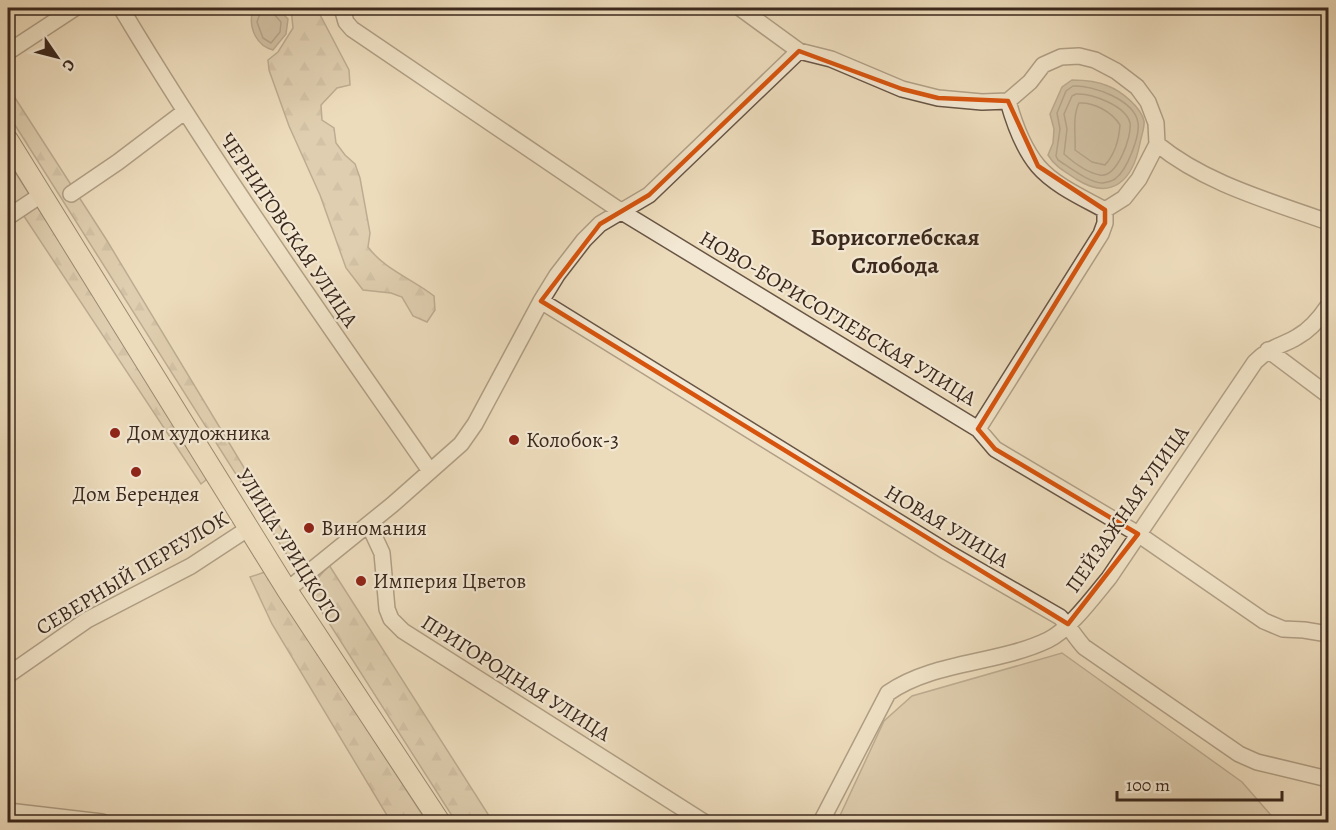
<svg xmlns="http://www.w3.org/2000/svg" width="1336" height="830" viewBox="0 0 1336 830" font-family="Alegreya,serif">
<defs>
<pattern id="forest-firs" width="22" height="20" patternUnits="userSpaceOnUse" patternTransform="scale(1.5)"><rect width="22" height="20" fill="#cfbda1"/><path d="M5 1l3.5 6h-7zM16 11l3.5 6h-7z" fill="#b3a28a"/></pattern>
</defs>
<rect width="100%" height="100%" fill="#eddcbc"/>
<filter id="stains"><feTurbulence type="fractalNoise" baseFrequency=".00333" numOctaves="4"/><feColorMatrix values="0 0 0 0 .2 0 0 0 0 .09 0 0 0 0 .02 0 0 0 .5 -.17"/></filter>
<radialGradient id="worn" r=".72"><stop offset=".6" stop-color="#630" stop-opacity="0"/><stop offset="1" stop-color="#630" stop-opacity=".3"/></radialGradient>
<!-- grass -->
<path fill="#cfbda1" stroke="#85725f" stroke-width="1.5" d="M1062,653l180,129 35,40h-440l47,-101 28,-25z"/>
<!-- forest -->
<path fill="url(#forest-firs)" stroke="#85725f" stroke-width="1.5" d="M291,8l26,1 32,61 1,15 -13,3 -16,17 1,15 12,8 2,15 9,12 10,9 5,14 10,55 -2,14c16,22 44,32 66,49l1,14 -8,12 -14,-6 -11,-19 -11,-4 -28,-3 -17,-22 -26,-73 -31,-69 -20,-56 -1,-10 10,-8 15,-24z
M8,87l98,152 192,318 -4,4 -5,-3 -281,-444z
M8,161l197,308 1,11 -5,4 -193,-292z
M329,565l164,257h-37l-148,-232z
M265,572l162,250h-36l-119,-198 -22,-47z"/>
<!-- water -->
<path fill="#b09f86" stroke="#816f5c" stroke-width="1.5" d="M260,8l18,1 10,10 -2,15 -13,16c-16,-4 -24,-21 -21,-37z
M1072,80c12,0 25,1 36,6 13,5 33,21 36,35 1,6 -3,16 -4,22 -7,37 -28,59 -64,36 -10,-7 -21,-12 -28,-24l5,-12 1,-14 -4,-15 12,-27z"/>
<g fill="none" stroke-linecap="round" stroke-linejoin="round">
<!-- shore -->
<path stroke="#766452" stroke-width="1.5" d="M262,8l-5,14 6,16 8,5 9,-11 1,-10 -8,-9v-5
M1073,86c20,-1 62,14 65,37 2,13 -11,47 -22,55 -2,3 -9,4 -13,5 -12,1 -34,-16 -45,-23l-2,-4 4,-27 -3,-16 9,-22z
M1076,94c16,-1 50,12 54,29 2,14 -13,55 -30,52 -12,-2 -27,-13 -36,-21l3,-25 -3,-15 8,-18z
M1079,103c15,-1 33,9 41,22 -1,14 -5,29 -15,40l-13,-3 -17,-12c1,-15 -3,-33 4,-47z"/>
<!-- minor casing -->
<g stroke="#685545" stroke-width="18">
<path id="minor" d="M121,8c95,159 203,310 309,463
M342,8l4,14 6,7 270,183 356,217 17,20 143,85 126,87 19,8 21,1 24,4
M740,8l59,43 32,8 71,30 36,9 44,4 26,-1 22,-19 13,-17 18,-8 18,-1 16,4 21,11 21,16 11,15 8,21 1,21c49,40 113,57 171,78
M8,52l67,-44
M1008,101c6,22 15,47 30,65 16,19 45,32 67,44
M71,194l47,-32 66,-50
M8,217l33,-22
M541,301l406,251 113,65c9,9 15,20 24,30l155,107 18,8 71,17
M1268,350l60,45
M978,429l123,-195 4,-11v-13l19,-12 15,-19 18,-35
M369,525l13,28 5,56 4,10 12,12 301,191
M287,590l105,-85 69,-61 14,-20 66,-123 16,-26 27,-35 16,-16 49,-29 150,-144
M8,675l79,-55 104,-54 58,-38
M8,811l94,11
M821,822l67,-129c46,-32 110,-29 160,-53 21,-10 46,-44 61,-62l146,-216c16,-16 25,-15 42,-25 13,-7 23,-19 31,-31"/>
</g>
<!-- major casing -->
<g stroke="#3b281d" stroke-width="22">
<path id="major" d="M8,140l279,450 153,232"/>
</g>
<!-- minor -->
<use href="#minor" stroke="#f3e8d3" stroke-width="15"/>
<!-- major -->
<use href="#major" stroke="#eddcbc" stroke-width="20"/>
</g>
<!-- marked area -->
<path d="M0 0H1336V830H0ZM799,51l103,38 36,9 70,3 30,65 67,44v13l-127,206 17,20 143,85 -70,90 -527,-323 59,-77 49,-29z" fill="#eddcbc" fill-opacity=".55" fill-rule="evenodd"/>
<path fill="none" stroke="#d7540e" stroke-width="4.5" stroke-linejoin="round" d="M799,51l103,38 36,9 70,3 30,65 67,44v13l-127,206 17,20 143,85 -70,90 -527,-323 59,-77 49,-29z"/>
<!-- markers -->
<g fill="#8f2418" stroke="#f3e8d3" stroke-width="2">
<circle cx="115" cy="433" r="6"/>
<circle cx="514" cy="440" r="6"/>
<circle cx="136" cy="472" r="6"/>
<circle cx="309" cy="528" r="6"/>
<circle cx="361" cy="581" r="6"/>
</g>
<g text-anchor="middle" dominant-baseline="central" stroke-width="4.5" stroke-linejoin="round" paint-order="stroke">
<!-- street labels -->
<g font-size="21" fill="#3b281d" stroke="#f3e8d3">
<text transform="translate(289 230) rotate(56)">ЧЕРНИГОВСКАЯ УЛИЦА</text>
<text transform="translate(838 318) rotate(31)">НОВО-БОРИСОГЛЕБСКАЯ УЛИЦА</text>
<text transform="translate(1127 509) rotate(-55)">ПЕЙЗАЖНАЯ УЛИЦА</text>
<text transform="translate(947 526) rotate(31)">НОВАЯ УЛИЦА</text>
<text transform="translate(289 546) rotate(58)">УЛИЦА УРИЦКОГО</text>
<text transform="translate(132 573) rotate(-31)">СЕВЕРНЫЙ ПЕРЕУЛОК</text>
<text transform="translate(516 678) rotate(32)">ПРИГОРОДНАЯ УЛИЦА</text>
</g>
<!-- poi labels -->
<g font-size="21" fill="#3b281d" stroke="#f3e8d3" text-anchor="start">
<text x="127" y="433">Дом художника</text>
<text x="526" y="440">Колобок-3</text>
<text x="136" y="494" text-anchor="middle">Дом Берендея</text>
<text x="321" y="528">Виномания</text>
<text x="373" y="581">Империя Цветов</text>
</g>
<!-- quarter labels -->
<g font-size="24" font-weight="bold" fill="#3b281d" stroke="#f3e8d3">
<text x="895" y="237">Борисоглебская<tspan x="895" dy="28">Слобода</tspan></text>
</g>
</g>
<!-- margin -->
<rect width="1336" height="830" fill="none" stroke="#eddcbc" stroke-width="30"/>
<rect x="9" y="9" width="1318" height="812" fill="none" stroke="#3b281d" stroke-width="3"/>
<rect x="15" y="15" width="1306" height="800" fill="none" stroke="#3b281d" stroke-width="1.5"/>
<!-- north arrow -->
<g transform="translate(57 57) rotate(125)" stroke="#f3e8d3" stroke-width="4.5" paint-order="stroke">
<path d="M0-4.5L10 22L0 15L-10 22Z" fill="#3b281d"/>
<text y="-9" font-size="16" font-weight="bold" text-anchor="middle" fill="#3b281d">С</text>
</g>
<!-- scale -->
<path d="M1117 791v9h165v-9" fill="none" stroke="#3b281d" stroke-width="3"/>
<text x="1126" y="791" font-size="18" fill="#3b281d" stroke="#f3e8d3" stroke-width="4.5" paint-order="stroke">100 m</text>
<rect width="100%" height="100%" filter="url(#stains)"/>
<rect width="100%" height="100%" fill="url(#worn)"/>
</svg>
